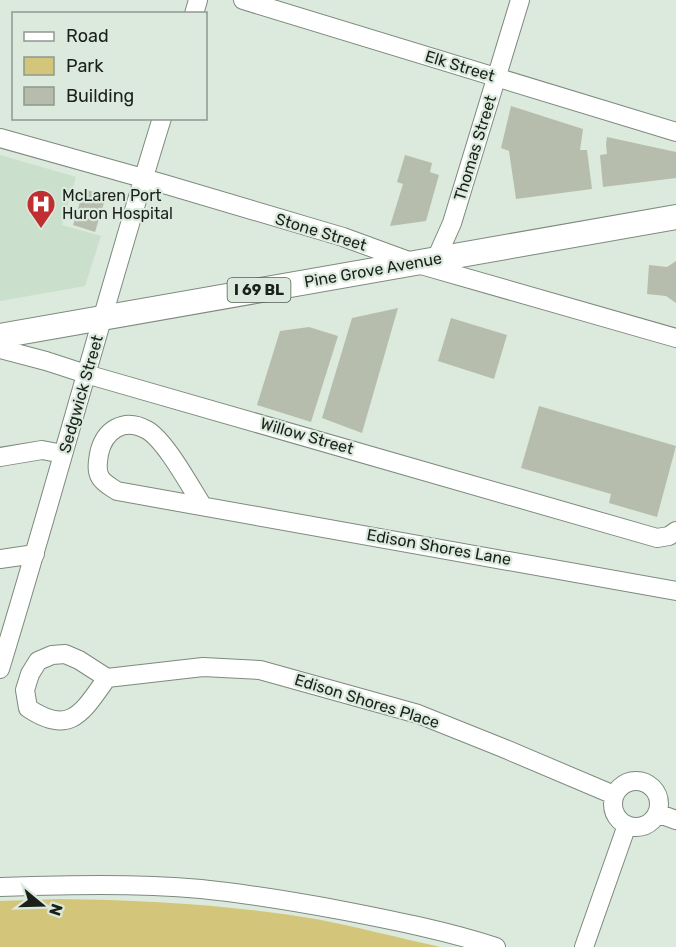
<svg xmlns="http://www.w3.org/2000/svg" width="676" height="947" viewBox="0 0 676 947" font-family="Rubik,sans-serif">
<rect width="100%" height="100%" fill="#dbeadc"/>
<!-- built -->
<path fill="#cadfcc" d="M0,155l76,22 -14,48 39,11 -16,50 -85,15z"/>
<!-- green -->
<path fill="#d3c67b" d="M60,899c86,1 171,6 256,20 42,8 83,19 125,28h-441v-46z"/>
<!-- building -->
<path fill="#b7bdad" d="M511,106l72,23 -3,21h7l5,39 -76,10 -7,-48 -8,-3z
M607,137l69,15v26l-73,9 -3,-32 7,-1 -1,-10z
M405,155l27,8 -2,9 9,3 -13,46 -36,5 13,-42 -6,-2z
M84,189l22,7 -11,36 -22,-7z
M676,261v42l-10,-7 -19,-2 2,-29 18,2z
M398,308l-36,125 -40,-15 30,-100z
M451,318l56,17 -13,44 -56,-18z
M309,327l29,9 -27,86 -54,-17 23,-74z
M539,406l137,40 -19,71 -48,-14 2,-9 -90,-26z"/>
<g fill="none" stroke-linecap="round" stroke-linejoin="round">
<!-- minor casing -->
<g stroke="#7d8a7e" stroke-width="20">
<path id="minor" d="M243,0l433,132
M194,14l4,-14
M0,138l164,46 179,53 71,26 262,75
M436,259l16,-36 68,-223
M0,349l46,12 40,13 571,164 12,-2 7,-5
M0,457l42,-7 21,4
M202,505c-12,-19 -37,-65 -55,-75 -23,-13 -43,0 -48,24 -1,7 -3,16 1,23 3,6 11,10 17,14l559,100
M0,559l35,-5
M0,669c56,-183 105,-368 162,-551
M107,678c-24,33 -36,59 -79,30l-3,-18 5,-16 8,-13 14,-6 13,-1 14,6 28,18 96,-11 57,3 158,44 85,34 111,47
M613 804a23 23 0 1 1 46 0a23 23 0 1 1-46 0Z
M657,813l19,7
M0,887c67,-2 134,-4 201,2 48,5 96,13 144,22 51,10 102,20 151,36
M584,947l43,-122"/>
</g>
<!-- major casing -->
<g stroke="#7d8a7e" stroke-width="26">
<path id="major" d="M0,336l676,-119"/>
</g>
<!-- minor -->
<use href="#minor" stroke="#fff" stroke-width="18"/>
<!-- major -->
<use href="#major" stroke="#fff" stroke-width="24"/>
</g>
<!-- icons -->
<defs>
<g id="hospital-pin" transform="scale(1.5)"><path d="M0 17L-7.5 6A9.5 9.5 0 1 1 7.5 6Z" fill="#bf2f32" stroke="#dbeadc"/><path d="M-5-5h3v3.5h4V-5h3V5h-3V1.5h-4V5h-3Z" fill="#fff"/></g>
</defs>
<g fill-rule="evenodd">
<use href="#hospital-pin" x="41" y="204"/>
</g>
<g text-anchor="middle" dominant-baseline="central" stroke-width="4.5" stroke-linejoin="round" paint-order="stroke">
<!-- shield labels -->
<rect fill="#dbeadc" stroke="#555d55" stroke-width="1.5" x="227.5" y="278" width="63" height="24" rx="4.5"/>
<g font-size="15" font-weight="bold" fill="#1b201b">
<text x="259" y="290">I 69 BL</text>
</g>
<!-- street labels -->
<g font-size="16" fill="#1b201b" stroke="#dbeadc">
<text transform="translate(460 66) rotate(17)">Elk Street</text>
<text transform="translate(475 148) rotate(-73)">Thomas Street</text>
<text transform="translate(321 232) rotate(17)">Stone Street</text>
<text transform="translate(373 270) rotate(-10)">Pine Grove Avenue</text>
<text transform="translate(81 394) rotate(-74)">Sedgwick Street</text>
<text transform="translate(307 436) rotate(16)">Willow Street</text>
<text transform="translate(439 547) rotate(10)">Edison Shores Lane</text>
<text transform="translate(367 701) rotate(17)">Edison Shores Place</text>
</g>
<!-- poi labels -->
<g font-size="16" fill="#1b201b" stroke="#dbeadc" text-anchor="start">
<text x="62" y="195">McLaren Port<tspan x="62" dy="18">Huron Hospital</tspan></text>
</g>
</g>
<!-- legend -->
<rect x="12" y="12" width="195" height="108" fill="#dbeadc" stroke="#8e998f" stroke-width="1.5"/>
<rect x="24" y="32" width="30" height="9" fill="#ffffff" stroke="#8e998f" stroke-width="1.5"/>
<text x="66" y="42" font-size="18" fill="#1b201b">Road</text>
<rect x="24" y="57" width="30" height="18" fill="#d3c67b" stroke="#8e998f" stroke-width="1.5"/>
<text x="66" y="72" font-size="18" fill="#1b201b">Park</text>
<rect x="24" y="87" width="30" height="18" fill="#b7bdad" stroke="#8e998f" stroke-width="1.5"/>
<text x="66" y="102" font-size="18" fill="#1b201b">Building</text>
<!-- north arrow -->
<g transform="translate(42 905) rotate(109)" stroke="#dbeadc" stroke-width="4.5" paint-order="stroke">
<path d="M0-4.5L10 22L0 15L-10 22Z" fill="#1b201b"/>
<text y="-9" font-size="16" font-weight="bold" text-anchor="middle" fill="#1b201b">N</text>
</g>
</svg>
